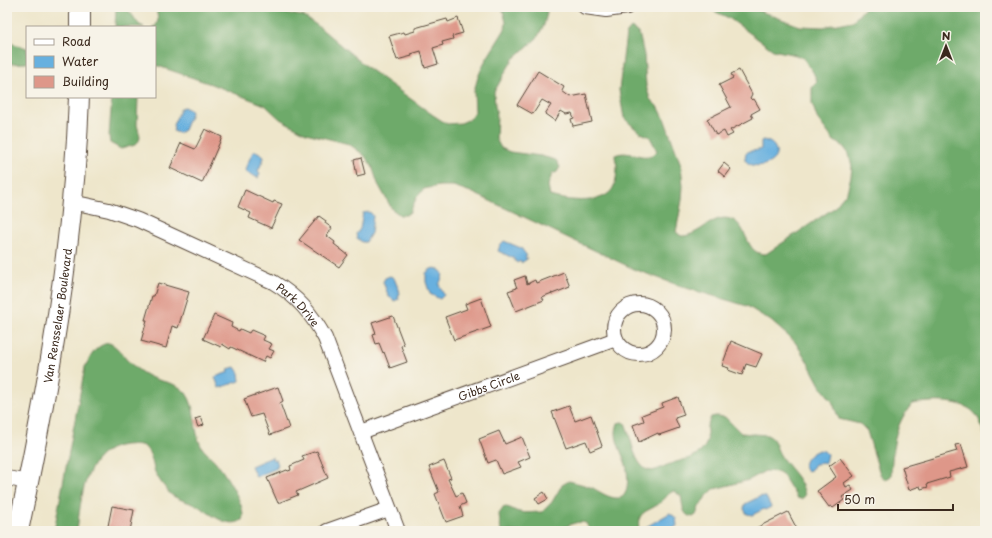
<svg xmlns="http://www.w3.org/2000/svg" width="992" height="538" viewBox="0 0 992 538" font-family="'Playpen Sans',sans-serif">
<rect width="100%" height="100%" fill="#f7f3e8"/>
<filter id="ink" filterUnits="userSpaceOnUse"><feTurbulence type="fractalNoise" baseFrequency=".025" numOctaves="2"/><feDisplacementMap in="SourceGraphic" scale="8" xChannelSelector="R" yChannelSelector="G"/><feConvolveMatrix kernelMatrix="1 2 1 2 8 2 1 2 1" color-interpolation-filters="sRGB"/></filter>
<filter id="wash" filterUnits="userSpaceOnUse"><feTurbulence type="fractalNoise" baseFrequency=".012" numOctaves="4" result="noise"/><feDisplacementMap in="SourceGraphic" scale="16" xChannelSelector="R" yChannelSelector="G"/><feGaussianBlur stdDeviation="0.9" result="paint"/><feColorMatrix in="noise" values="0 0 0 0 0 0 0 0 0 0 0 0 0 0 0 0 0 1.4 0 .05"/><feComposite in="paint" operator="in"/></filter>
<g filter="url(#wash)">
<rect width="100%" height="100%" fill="#eee6cb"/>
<!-- forest -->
<path fill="#6eaa6a" stroke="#546a44" d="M118,7c16,0 15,17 26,20h-29l1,-18z
M156,7h76l13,3 38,3 20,3 15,10 51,43 64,46 14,9 14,-1 9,-4 5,-7 -1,-21 4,-14 6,-14 21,-34 1,-7 -4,-15h44l1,6 -3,12 -7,13 -24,21 -19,33 1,14 2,10 -1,23 5,9 9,4 31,4 15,4 4,7 -3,5 -5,2 -4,11 2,11c17,5 56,10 64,-10 2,-5 3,-13 3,-19 0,-4 -2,-7 -2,-12 16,-7 30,9 42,-4l-7,-14 -11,-5 -15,-14 -5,-28 7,-56 5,-6 8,5 5,22 2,31 4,13 9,9 5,10 17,47 2,21 -1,14 -6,32 5,4c19,1 33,-25 52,-16 16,8 12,35 33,34l68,-46 13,-16 4,-16 1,-10 -3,-12 -7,-9 -8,-4 -17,-23 -5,-15v-15l5,-7 -4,-9 -10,-14 -7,-3 -23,-5 -44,-32 -24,-11h44l51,19 23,1 30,-6 13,-14h119v429c-3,-6 -4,-14 -8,-20 -12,-18 -47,-15 -65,-12 -19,23 -19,43 -21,72l-6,4 -5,-6 -13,-43 -7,-7 -21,-5 -7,-18 -11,-14 -15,-28 -11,-17 -24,-21 -24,-15 -64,-19 -49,-18 -163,-77 -18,-6h-14l-15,3 -7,8 -7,15 -4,3h-6l-8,-6 -14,-25 -6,-18 -8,-11 -15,-11 -43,-11 -26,-14 -15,-14 -54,-21 -56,-19v-38h-3l4,-1 2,-6z
M7,42l20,6v15l-20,1z
M112,97h26l-1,28 3,11 -1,5 -4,4 -14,4 -11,-6 -1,-7z
M109,343c8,3 12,10 17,16 6,6 14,13 22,17 13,7 28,5 38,17 11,15 7,37 15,53 3,6 10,10 14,15 9,11 33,47 27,59 -15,10 -34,-9 -46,-15 -8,-3 -16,-5 -23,-9 -4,-2 -7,-8 -10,-11 -3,-4 -6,-9 -8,-13 -3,-9 -3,-18 -10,-25 -6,-4 -15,-2 -21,-2 -40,5 -43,54 -47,86h-23l31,-164c6,-11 10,-22 24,-24z
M716,416l9,1 16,16 26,2c9,4 8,10 12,18 8,15 24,25 26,43l-4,3 -4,-1 -15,-24 -3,-2 -14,-1 -16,9 -35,9 -9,9 -6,9 -3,8 -3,2c-11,-1 -10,-12 -12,-21l-7,-5c-6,2 -7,6 -12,10 -12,12 -26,7 -23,30h-49l-4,-8c-10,-3 -17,3 -27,6 -14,5 -42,2 -58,2l-2,-17 5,-7c5,0 8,2 12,4 8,3 18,1 26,1l10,-10 10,-17 7,-4c8,2 16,4 24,7 7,4 17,11 26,10 11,-1 9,-25 7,-33 -3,-11 -10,-21 -10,-32 0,-3 1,-7 2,-10l4,-1 3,1c6,13 8,34 17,43 10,10 18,1 28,-2 13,-5 29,-5 36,-20 3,-5 0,-13 1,-18 1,-3 3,-6 4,-9z"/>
<!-- water -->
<path fill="#67b0df" stroke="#516d7e" d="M184,107l6,3 1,3 -7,17 -5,3 -6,-2 1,-2 -1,-4 8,-17z
M763,140c4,1 8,2 11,6 11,16 -20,27 -29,14 0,-13 8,-7 16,-11v-8z
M256,151l7,4 1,3 -6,13 2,2 -2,5 -12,-6 -1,-3 8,-17z
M370,212l3,4 -2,17 -5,9h-4l-5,-4 -1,-4 4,-5 3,-16z
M504,241l17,7 6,8 -2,1 2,2 -6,4 -1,-2 -3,2 -4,-5 -15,-7 2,-6z
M435,268c12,4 7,9 4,17l5,10 -4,4 -10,-5 -4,-12v-9l5,-4z
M390,276l4,2 6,15 -2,4 1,2 -5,2 -1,-2 -4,-2 -6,-15 2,-4z
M235,367l4,6 1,8 -21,7 -4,-11 14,-5 -1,-3z
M819,450l5,1 3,3 -2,9 -10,1 -4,6 -5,1 -2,-6c2,-8 7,-12 15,-15z
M272,457l1,3 3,-1 2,6 -2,1 1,2 -21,9 -5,-11z
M761,496l5,1 5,10 -6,3 -1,-1 -12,6 -5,-1 -3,-5 1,-5z
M670,513l6,5 1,8 -8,5h-21l-2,-4z"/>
<g id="blocks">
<!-- building -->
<path fill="#de9789" d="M458,18l5,15 -11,3 1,3 -11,3 1,3 -10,3 5,16 -13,4 -4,-17 -10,3 1,2 -15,4 -8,-24 15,-4 1,2 10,-3v-3l32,-9 1,3z
M739,70l13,24 -2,4 2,2 2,-1 6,10 -9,5 2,4 -23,12 3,4 -6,3 -3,-6 -8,4 -9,-16 24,-12 -12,-22 14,-7 -2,-4z
M538,71l26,16 -2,4 8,6 16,-3 6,28 -19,4 -2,-7 3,-1 -2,-5 -6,1 -5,-3 -6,10 -10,-7 6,-9 -9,-5 -9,14 -16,-9z
M205,129l17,8 -20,46 -32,-15 11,-25 14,6z
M361,158l4,16 -8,2 -3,-16z
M724,163l7,6 -6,8 -7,-6z
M245,190l28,13 1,-2 8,3 -11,24 -22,-10 2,-5 -13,-6z
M319,216l7,5 -1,2 7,5 -5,8 8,6 -1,2 14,11 -9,12 -40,-27z
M564,272l6,15 -18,7v-1l-10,4 2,3 -28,11 -8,-20 9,-3 -3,-8 11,-4 2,8 8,-4 1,3z
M158,283l31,9 -11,36 -6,-2 -6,22 -25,-7 6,-21h-2l7,-24h2z
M481,298l10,29 -37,13 -9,-23 22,-8 -2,-5z
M214,315l18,8 -1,4 8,4 1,-2 9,4 2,-3 14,6 -2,4 9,4 -3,5 5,2 -4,7 -4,-2 -3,6 -32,-15 -1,2 -8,-5 -1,3 -18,-8z
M393,316l11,29 -3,1 6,16 -17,6 -6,-16 -1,1 -4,-10 -3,1 -3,-9 3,-1 -4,-11z
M731,341l31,13 -6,13 -10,-3 -4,11 -14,-5 1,-2 -7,-2z
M278,387l5,14 -3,2 9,25 -19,7 -8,-21 -11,3 -7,-18z
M678,397l6,18 -9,3 4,10 -20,7 -1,-2 -19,9 -6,-17 11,-4 -2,-6 21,-8 -1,-4z
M569,406l6,15 16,-6 11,31 -12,5 -4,-10 -20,7 -14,-36z
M201,417l3,8 -6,2 -3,-8z
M499,431l6,13 17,-7 8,20 -12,5 3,5 -19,7 -6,-14 -8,3 -9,-24z
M961,444l7,23 -19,5 1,5 -23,7 1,3 -7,2 -1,-3 -11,4 -7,-23 55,-16 -2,-6z
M317,451l11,27 -32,14 2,3 -20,8 -11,-25 20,-8 1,1 3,-1 -1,-4 14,-6 -2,-4z
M840,458l14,18 -10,7 2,4 4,-2 3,5 -11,7 2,3 -11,8 -2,-2 -2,1 -12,-16 19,-14 -7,-11z
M444,461l7,17 -3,1 8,17 6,-3 4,10 -6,3 3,10 -17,6 -11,-28 4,-2 -10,-25z
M544,492l4,7 -9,5 -4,-6z
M112,506l22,4 -4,21h-23z
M788,512l9,17 -3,2h-37l-1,-3z"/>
</g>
</g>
<g filter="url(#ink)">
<use href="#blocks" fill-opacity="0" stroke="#564638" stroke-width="1"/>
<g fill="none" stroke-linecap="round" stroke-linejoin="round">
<!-- minor casing -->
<g stroke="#564638" stroke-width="16">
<g id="minor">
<path d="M585,7l21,3 21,-3"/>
<path id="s1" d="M72,202l37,8 29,10 135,62c25,15 38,31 52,56l73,193"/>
<circle cx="639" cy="329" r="25"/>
<path id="s2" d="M361,432l255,-93"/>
<path d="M7,478l21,4"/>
<path d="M327,531l62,-22"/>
</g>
</g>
<!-- secondary casing -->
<g stroke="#564638" stroke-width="22">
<g id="secondary">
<path d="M80,7v20"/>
<path id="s3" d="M18,531c30,-143 56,-287 61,-434"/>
</g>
</g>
<!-- minor -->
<use href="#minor" stroke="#fff" stroke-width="14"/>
<!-- secondary -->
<use href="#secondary" stroke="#fff" stroke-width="20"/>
</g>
</g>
<g text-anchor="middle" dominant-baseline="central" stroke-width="3" stroke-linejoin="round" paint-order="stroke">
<!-- street labels -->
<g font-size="11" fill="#3b2a1e" stroke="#f7f3e8">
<text stroke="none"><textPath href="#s1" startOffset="251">Park Drive</textPath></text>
<text stroke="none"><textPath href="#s3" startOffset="219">Van Rensselaer Boulevard</textPath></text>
<text stroke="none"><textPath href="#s2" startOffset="136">Gibbs Circle</textPath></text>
</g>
</g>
<!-- margin -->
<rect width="992" height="538" fill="none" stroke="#f7f3e8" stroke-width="24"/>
<!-- legend -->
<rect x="26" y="26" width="130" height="72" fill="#f7f3e8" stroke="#aca397"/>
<rect x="34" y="39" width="20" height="6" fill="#ffffff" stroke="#aca397"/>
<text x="62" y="46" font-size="12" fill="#3b2a1e">Road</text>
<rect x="34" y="56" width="20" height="12" fill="#67b0df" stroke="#aca397"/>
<text x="62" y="66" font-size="12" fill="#3b2a1e">Water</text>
<rect x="34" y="76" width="20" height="12" fill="#de9789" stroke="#aca397"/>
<text x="62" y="86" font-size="12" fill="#3b2a1e">Building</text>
<!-- north arrow -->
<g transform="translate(946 46)" stroke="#f7f3e8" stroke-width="3" paint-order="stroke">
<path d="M0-3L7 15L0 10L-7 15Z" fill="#3b2a1e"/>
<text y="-6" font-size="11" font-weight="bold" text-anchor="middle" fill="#3b2a1e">N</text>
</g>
<!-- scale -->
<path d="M838 504v6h115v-6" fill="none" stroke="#3b2a1e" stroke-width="2"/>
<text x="844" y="504" font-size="12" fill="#3b2a1e" stroke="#f7f3e8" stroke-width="3" paint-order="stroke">50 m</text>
</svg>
